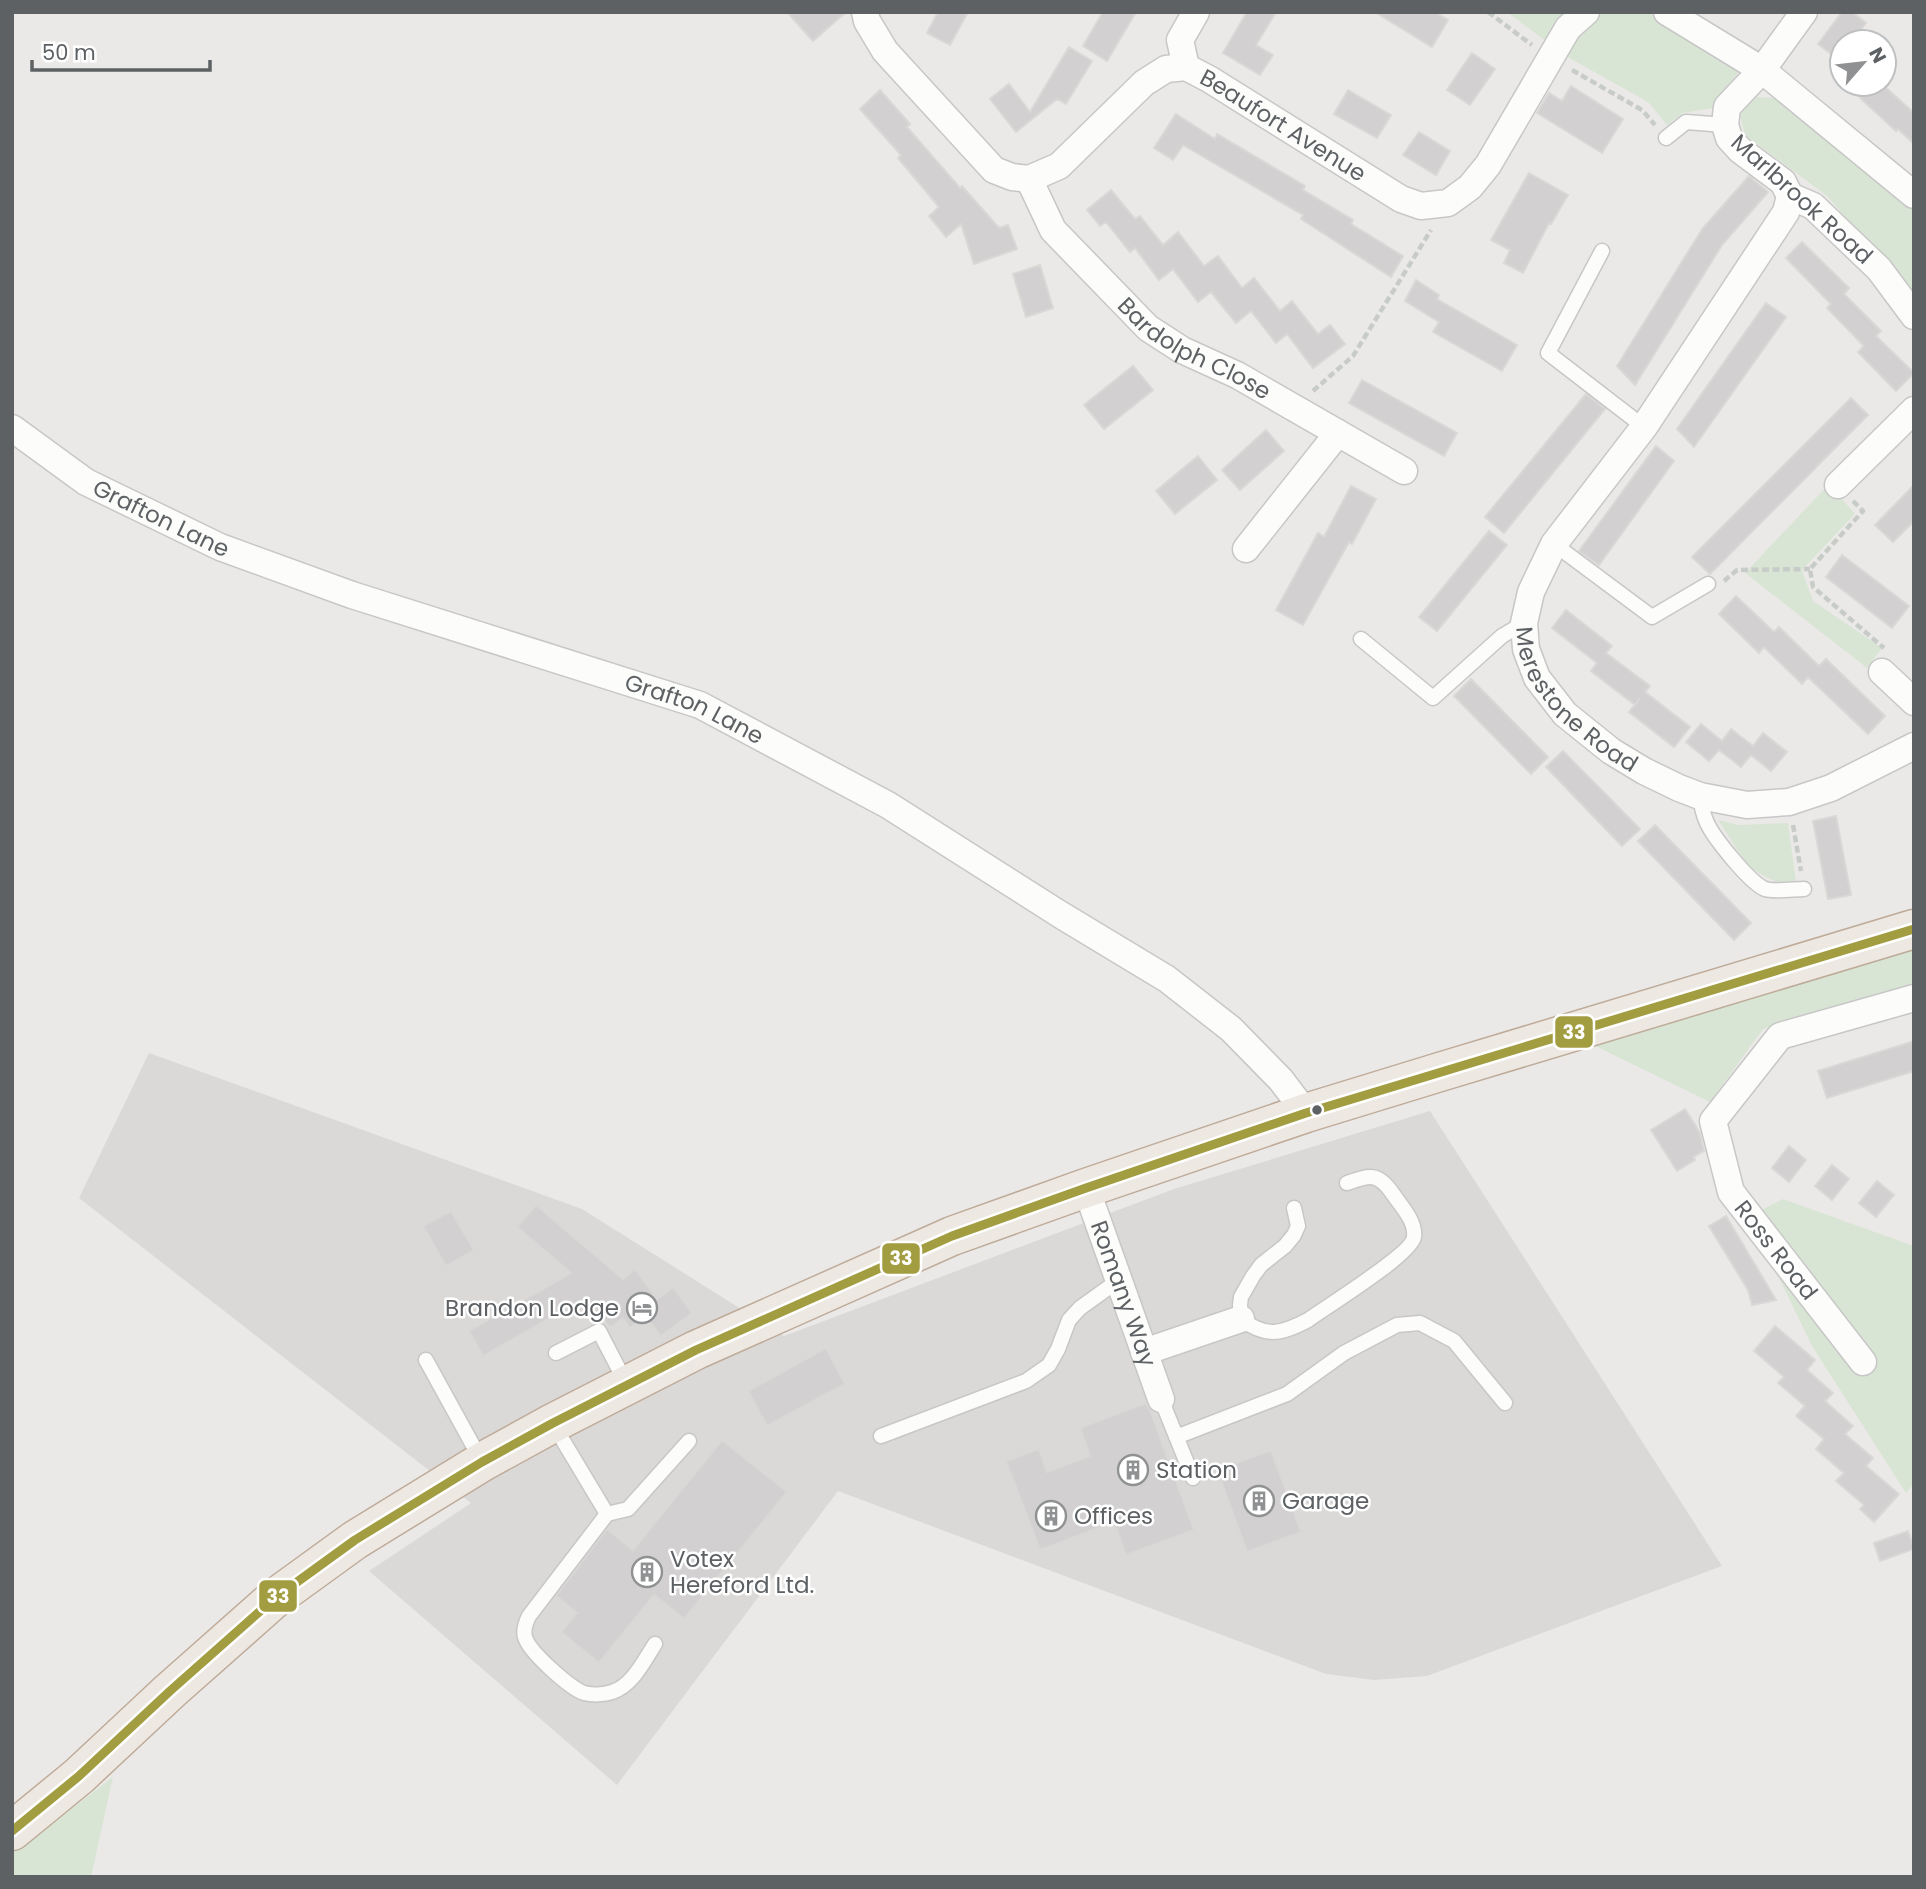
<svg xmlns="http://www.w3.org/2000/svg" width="1926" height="1889" viewBox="0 0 1926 1889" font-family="Poppins,sans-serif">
<rect width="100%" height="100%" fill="#ebe9e7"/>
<!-- industrial -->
<path fill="#dbd9d7" d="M149,1053l433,156 202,127 390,-147 256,-78 292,455 -295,110 -53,4 -48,-6 -488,-183 -221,294 -248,-214 102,-68 -392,-305z"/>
<!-- green -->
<path fill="#d9e5d4" d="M1507,12h62l-22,30z
M1648,12l93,57 -28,39 -30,5 -16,12 -19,-23 -84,-47 12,-21 24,-21z
M1756,97l21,1 137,111v91l-28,-37 -59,-67 -82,-61 -5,-20z
M1829,484l26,30 -53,56 11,31 69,47 -15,20 -122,-95z
M1718,820l21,5 49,-2 8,59h-20l-27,-14z
M1914,943v42l-151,44 -53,73 -123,-60z
M1783,1199l131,47v237l-8,10 -94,-147 -63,-130z
M113,1777l-22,100h-79v-23z"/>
<!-- building -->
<path fill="#d2d0d0" stroke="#dad8d6" stroke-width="2" d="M787,12h59l-33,29z
M938,12h30l-18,33 -23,-12z
M1103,12h33l-29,49 -24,-15z
M1247,12h29l-20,33 17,10 -13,20 -37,-22z
M1375,12h60l13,8 -16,27z
M1842,12h10l14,11 -15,19h-9v12l-4,5 -20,-15z
M1069,47l23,14 -26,43 -9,-5 -41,33 -26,-33 19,-15 21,28z
M1472,53l23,16 -25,36 -23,-15z
M1872,84h10l32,29v31l-16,-15 -2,2 -36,-33z
M1571,86l52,33 -21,34 -65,-40 12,-20 13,8z
M880,90l30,34 -3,3 53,61 2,-2 37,42 9,-3 9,24 -43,15 -13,-40 -15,13 -17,-21 10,-9 -41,-49 3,-3 -41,-46z
M1348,90l43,25 -14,23 -43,-24z
M1176,114l39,25 2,-5 88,52 -2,4 50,30 -2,4 52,32 -12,21 -90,-58 2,-4 -120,-70 -10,15 -19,-12z
M1419,132l31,19 -14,24 -33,-20z
M1529,173l39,22 -17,29 -2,-1 -26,50 -19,-10 6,-13 -19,-10z
M1749,176l19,16 -46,53 -87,140 -18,-19 86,-138z
M1111,190l24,29 5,-3 23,29 15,-13 26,34 14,-10 24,32 12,-10 26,33 12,-10 26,33 12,-9 15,19 -32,24 -26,-34 -11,9 -25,-32 -15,12 -25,-31 -13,10 -25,-33 -14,11 -24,-32 -5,4 -24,-30 -6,4 -13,-16z
M1802,242l47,46 -5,6 37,37 -5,5 38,37 -18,18 -38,-39 6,-6 -37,-38 4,-4 -45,-46z
M1040,265l13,43 -27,9 -13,-43z
M1416,280l23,15 -2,4 80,46 -15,26 -69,-39 6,-10 -34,-21z
M1766,303l20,14 -92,130 -17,-18z
M1133,366l20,24 -49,39 -20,-24z
M1362,380l95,53 -13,23 -95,-53z
M1586,394l19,15 -101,124 -19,-16z
M1851,398l17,17 -158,159 -18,-17z
M1266,430l18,21 -44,39 -18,-20z
M1656,446l18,15 -75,104 -20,-14z
M1198,456l19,24 -42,34 -19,-23z
M1914,485v36l-21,21 -18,-17z
M1351,486l25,13 -24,45 -3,-2 -46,83 -27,-15 42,-77 6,4z
M1489,531l18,14 -70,86 -18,-14z
M1842,555l67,51 -17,22 -66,-51z
M1736,596l38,36 5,-5 40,39 7,-7 59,57 -17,18 -60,-57 -6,7 -38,-37 -5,6 -40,-39z
M1566,610l46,36 -6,7 44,33 -5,6 45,35 -16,20 -45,-35 11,-14 -5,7 -44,-34 6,-8 -45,-35z
M1471,679l77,78 -17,17 -77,-78z
M1701,724l21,17 9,-12 22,17 10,-13 24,19 -16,19 -20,-16 -10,12 -22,-17 -10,11 -23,-19z
M1563,751l77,78 -18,17 -76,-79z
M1836,816l15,79 -23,4 -15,-78z
M1655,825l96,98 -17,17 -96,-99z
M1914,1041v30l-87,27 -9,-27z
M1685,1109l15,24 4,18 -11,6 2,3 -18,11 -26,-41z
M1789,1146l17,14 -17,22 -17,-14z
M1832,1165l17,14 -17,21 -17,-14z
M1877,1181l17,14 -18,22 -17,-14z
M536,1205l87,74 12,-10 22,30 16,-12 19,26 -31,23 -15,-19 -16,11 -7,-10 -13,10 -23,-31 -104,59 -14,-25 102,-58 -54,-46z
M451,1211l23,39 -28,16 -23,-40z
M1726,1216l50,84 -24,5 -4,-15 -39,-64z
M1775,1326l40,34 -8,10 26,23 -8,8 28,25 -8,8 28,24 -7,8 33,28 -25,28 -14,-13 4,-4 -28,-24 8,-8 -28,-24 8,-10 -28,-23 9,-10 -27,-23 6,-6 -30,-26z
M826,1348l19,36 -78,42 -19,-35z
M1146,1403l4,7 44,120 -68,25 -12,-33 -74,28 -34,-89 33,-12 8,23 43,-16 -10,-28z
M722,1440l65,52 -103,127 -30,-24 -55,68 -38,-31 16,-19 -21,-17 51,-67 26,21z
M1271,1450l30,82 -54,20 -30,-82z
M1908,1531l6,18 -34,12 -6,-18z"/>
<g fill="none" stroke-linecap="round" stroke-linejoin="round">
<!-- lane casing -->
<g stroke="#c8c7c7" stroke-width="17">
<path id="lane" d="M1666,138l20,-16 39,3
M1602,251l-54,102 96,74
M1554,544l98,73 56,-33
M1361,639l72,59 69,-62 22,-13
M1700,796c1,9 3,18 7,27 7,15 43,60 58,66 8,3 30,0 39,0
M1294,1208l4,18 -4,9 -9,11 -24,19 -8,11 -12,21 -1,8 1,14c25,19 41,15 67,1 18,-13 104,-66 106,-83 2,-16 -13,-31 -21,-43 -15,-22 -23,-19 -46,-11
M556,1353l43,-22 27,52
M426,1360l55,100
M1161,1399l32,79
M553,1424l54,90
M881,1436l145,-55 23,-16 9,-16 11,-29 11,-12 39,-28
M1176,1437l111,-43 57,-41 53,-28 23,-2 34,18 51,62
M655,1644c-11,17 -23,42 -43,48 -8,3 -20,3 -28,1 -14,-5 -55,-41 -59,-56 -2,-7 1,-15 4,-21l78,-102 21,-5 61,-68"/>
</g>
<!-- street casing -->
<g stroke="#c8c7c7" stroke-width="29">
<g id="street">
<path id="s1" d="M865,12l2,9 18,30 109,119 18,7 17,2 30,-13 85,-83 22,-14 20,-2 23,12 192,120 20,7 27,-3 22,-16 18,-22 80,-137 18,-16"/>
<path d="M1667,12l95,58 152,125"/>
<path d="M1804,12l-42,58 -35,37 -2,18 4,13 11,12 43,32 7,14 23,10 66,63 35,47"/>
<path d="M1186,67l-6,-27 16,-28"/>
<path id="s2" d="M1029,179l24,51 95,98 34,22 55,25 167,96"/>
<path id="s3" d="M1790,196l-4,16 -142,215 -90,117 -23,48 -7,31 2,26 11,29 28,36 46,37 33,20 35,17 21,8 47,9 42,-3 42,-14 83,-42"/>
<path id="s4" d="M12,428l74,54 134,65 132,48 348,110 188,100 173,110 106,64 64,50 50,51 25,33"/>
<path d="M1838,485l76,-75"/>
<path d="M1246,549l92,-116"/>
<path d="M1882,672l32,30"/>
<path id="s5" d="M1086,1188l75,211"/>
<path d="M1144,1352l97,-33"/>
<path d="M1863,1362l-132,-170 -18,-71 67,-85 134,-38"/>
</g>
</g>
<!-- highway casing -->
<g stroke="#beab99" stroke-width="41">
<path id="highway" d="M12,1831l67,-55 91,-85 105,-93 80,-58 127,-78 71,-39 143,-73 256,-114 134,-48 220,-75 137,-42 471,-142"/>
</g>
<!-- path -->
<path stroke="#c8ccc8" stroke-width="4.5" stroke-dasharray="7 3.5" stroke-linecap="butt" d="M1488,12l44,33
M1572,70l70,40 13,15
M1313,391l40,-35 78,-126
M1853,501l10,10 -53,58 3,18 71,61
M1724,581l13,-11 73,-1
M1793,825l8,46"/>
<!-- lane -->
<use href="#lane" stroke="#fcfcfb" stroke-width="14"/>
<!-- street -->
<use href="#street" stroke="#fcfcfb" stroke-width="26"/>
<!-- highway -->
<use href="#highway" stroke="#eee8e3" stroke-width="38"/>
<!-- bus-1 casing -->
<g stroke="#fff" stroke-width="14">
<path id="bus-1" d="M12,1831l67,-55 91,-85 105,-93 80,-58 127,-78 71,-39 143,-73 256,-114 134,-48 220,-75 608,-184"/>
</g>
<!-- bus-1 -->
<use href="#bus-1" stroke="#a39d42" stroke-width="9"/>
</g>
<!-- icons -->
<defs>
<g id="hotel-ring" transform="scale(1.575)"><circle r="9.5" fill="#fff" stroke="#8f9192" stroke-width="1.5"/><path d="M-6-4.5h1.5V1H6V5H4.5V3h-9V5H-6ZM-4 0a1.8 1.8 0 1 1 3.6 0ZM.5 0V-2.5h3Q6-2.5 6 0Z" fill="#8f9192"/></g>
<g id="building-ring" transform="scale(1.575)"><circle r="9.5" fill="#fff" stroke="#8f9192" stroke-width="1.5"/><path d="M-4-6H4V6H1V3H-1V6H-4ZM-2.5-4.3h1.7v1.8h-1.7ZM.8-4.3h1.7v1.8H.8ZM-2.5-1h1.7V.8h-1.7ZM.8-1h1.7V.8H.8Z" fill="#8f9192"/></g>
</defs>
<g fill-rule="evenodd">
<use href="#hotel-ring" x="642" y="1308"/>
<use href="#building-ring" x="1133" y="1470"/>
<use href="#building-ring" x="1259" y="1501"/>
<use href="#building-ring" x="1051" y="1516"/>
<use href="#building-ring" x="647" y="1572"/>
</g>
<!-- markers -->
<circle fill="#5d6164" stroke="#fff" stroke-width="2.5" cx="1317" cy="1110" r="6"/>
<g text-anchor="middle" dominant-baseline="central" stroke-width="5" stroke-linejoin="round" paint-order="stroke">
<!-- street labels -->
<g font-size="23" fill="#5d6164" stroke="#fff">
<text stroke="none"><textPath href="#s1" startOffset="553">Beaufort Avenue</textPath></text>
<text transform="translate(1802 199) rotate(42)">Marlbrook Road</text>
<text stroke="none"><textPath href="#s2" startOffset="243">Bardolph Close</textPath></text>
<text stroke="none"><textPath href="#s4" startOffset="175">Grafton Lane</textPath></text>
<text stroke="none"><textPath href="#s3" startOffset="604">Merestone Road</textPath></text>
<text stroke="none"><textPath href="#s4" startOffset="742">Grafton Lane</textPath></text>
<text transform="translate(1776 1250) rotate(52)">Ross Road</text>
<text stroke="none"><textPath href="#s5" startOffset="112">Romany Way</textPath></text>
</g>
<!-- poi labels -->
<g font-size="23" fill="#5d6164" stroke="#fff" text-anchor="start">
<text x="619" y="1308" text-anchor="end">Brandon Lodge</text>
<text x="1156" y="1470">Station</text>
<text x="1282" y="1501">Garage</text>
<text x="1074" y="1516">Offices</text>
<text x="670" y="1559">Votex<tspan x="670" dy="26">Hereford Ltd.</tspan></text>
</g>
</g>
<g stroke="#fff" stroke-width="2.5">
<rect x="1554" y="1015" width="40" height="34" rx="7" fill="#a39d42"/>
<rect x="881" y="1242" width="40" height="33" rx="7" fill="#a39d42"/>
<rect x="258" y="1579" width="40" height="34" rx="7" fill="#a39d42"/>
</g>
<g font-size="19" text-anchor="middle" font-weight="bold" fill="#fff">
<text x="1574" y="1039">33</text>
<text x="901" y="1265">33</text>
<text x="278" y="1603">33</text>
</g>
<!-- border -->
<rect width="1926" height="1889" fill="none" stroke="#5d6164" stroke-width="28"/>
<!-- north arrow -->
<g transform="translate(1863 63) rotate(62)"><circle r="33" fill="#ffffff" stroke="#bec0c1" stroke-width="2"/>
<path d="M0-5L12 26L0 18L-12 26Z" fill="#8f9192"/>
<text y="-10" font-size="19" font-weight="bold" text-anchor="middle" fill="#5d6164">N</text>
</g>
<!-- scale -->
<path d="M32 60v10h178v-10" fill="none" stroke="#5d6164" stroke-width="3.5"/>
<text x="42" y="60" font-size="21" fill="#5d6164" stroke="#ffffff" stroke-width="5" paint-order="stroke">50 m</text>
</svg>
